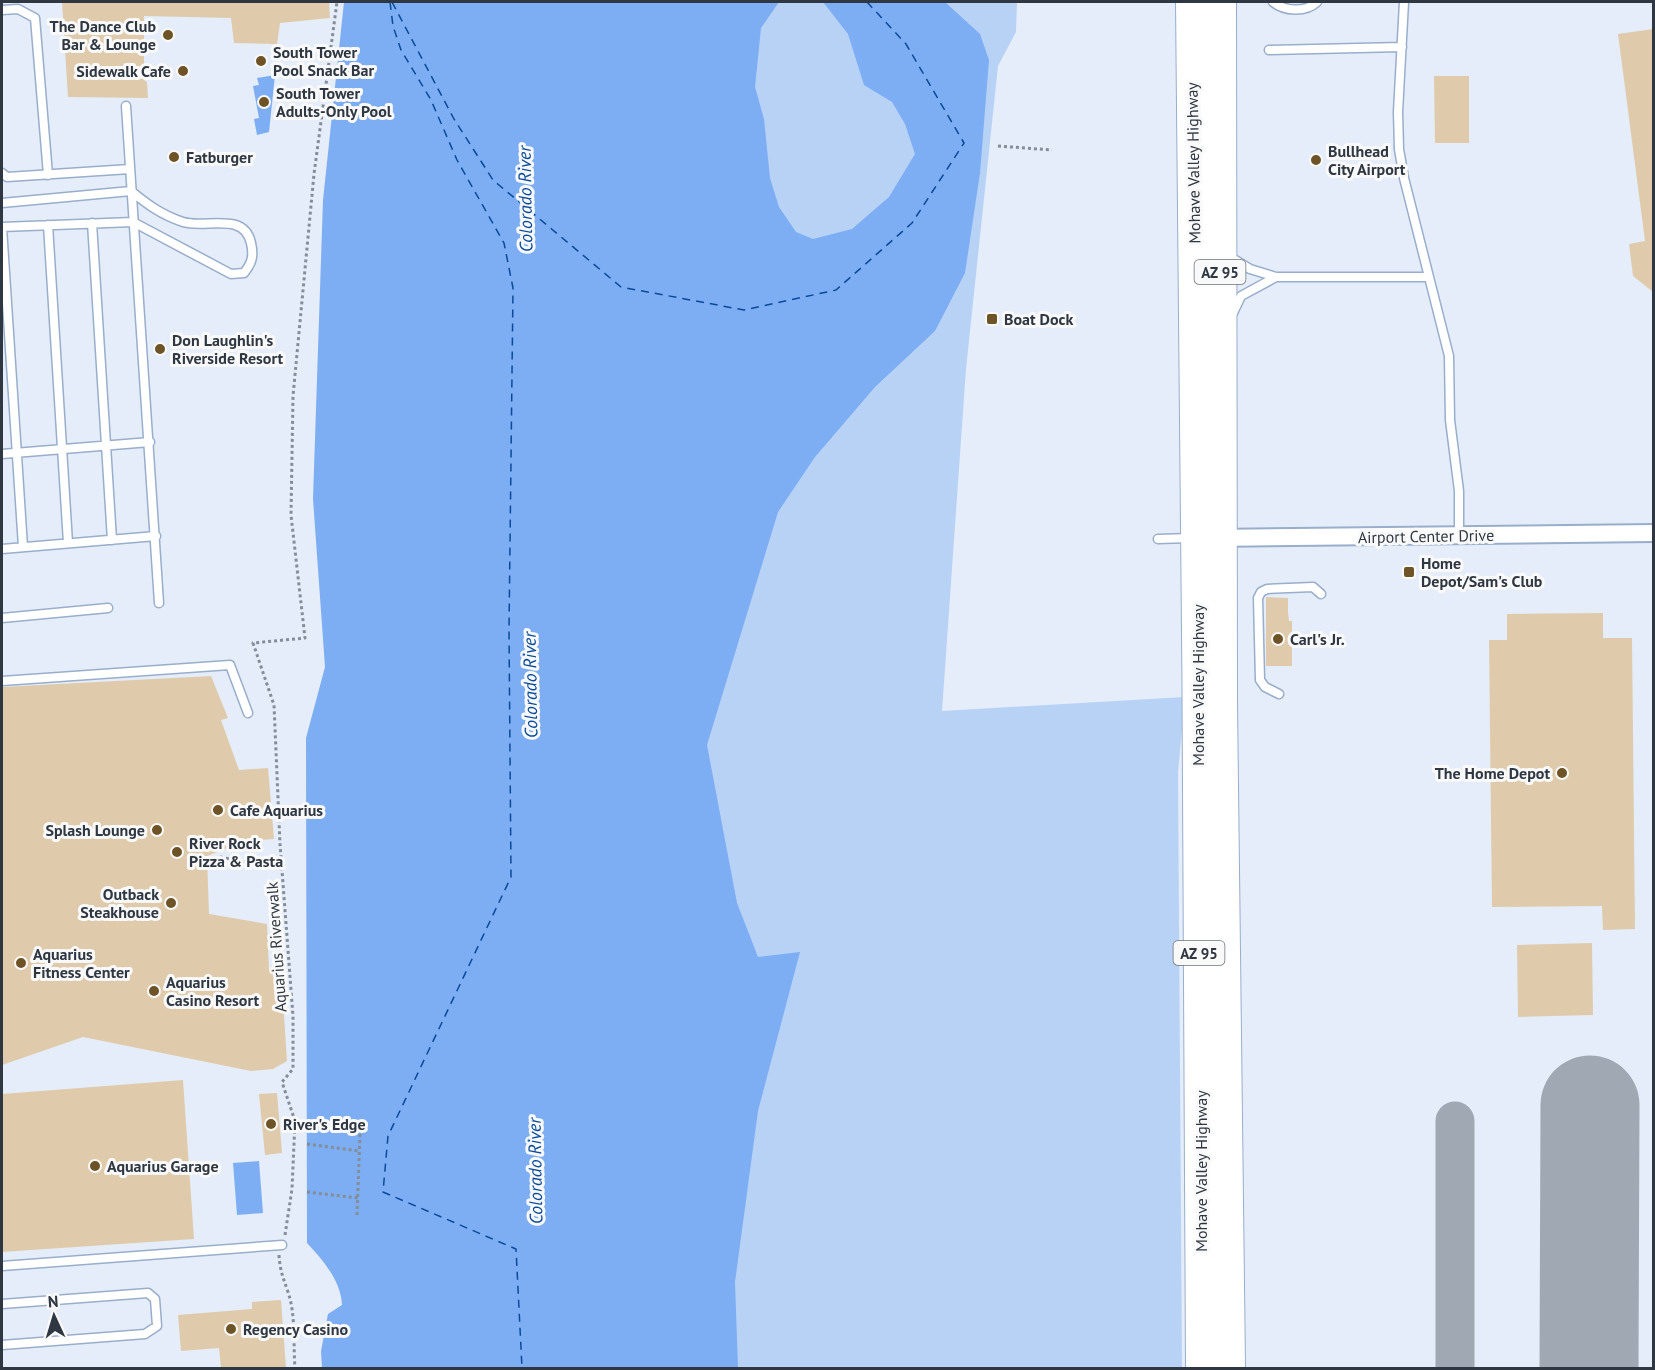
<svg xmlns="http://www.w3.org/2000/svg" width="1655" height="1370" viewBox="0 0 1655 1370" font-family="'PT Sans',sans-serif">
<rect width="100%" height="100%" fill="#e4edf9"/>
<!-- green -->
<path fill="#b8d2f6" d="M683,2h334l-1,30 -18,34 -32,303 -24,342 243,-14 -7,75 4,596h-489z"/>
<!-- water -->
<path fill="#7dadf2" d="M344,2h435l-18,26 -6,59 9,32 6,59 9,29 17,25 17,7 39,-10 37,-32 26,-43 -10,-30 -13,-22 -28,-17 -16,-51 -25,-32h122l35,32 9,26 -9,113 -15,100 -30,58 -60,56 -60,70 -37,55 -71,233 30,158 21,54 42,-5 -42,159 -23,171 3,86h-416l-1,-17 7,-37 14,-9c-1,-24 -19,-45 -35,-62l-1,-505 19,-71 -12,-168 10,-299z
M275,75l-6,57 -12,3 -3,-16 5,-1 -6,-32 6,-1 -2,-7z
M259,1161l4,52 -26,2 -4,-52z"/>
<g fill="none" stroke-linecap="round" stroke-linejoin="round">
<!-- ferry -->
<path stroke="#094b9a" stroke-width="1.5" stroke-dasharray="8 6" stroke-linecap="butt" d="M390,2l3,24 8,24 30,50 26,60 47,83 9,45 -4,342 2,247 -123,259 -5,56 133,57 6,119
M392,2l62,117 39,61 128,107 123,23 92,-20 76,-67 52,-80 -58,-99 -39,-42"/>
<!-- taxiway -->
<path stroke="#a0a8b4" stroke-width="39" d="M1455,1121v247"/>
<!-- runway -->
<path stroke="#a0a8b4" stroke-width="99" d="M1589,1368l1,-263"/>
</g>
<!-- building -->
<path fill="#dfcbab" d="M62,2h267l1,16 -50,5 -3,21 -43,-1 -3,-25 -87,-2v64l3,2 1,16 -80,-1z
M1653,29v263l-20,-16 -4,-32 16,-3 -27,-207z
M1434,76h35v67h-34z
M1266,597l22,1v14l1,9h3v45h-26z
M1603,613v25h29l3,291 -32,1 -1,-24 -110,1 -3,-267h18v-26z
M211,676l17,42 -7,2 18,50 29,-2 6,71 -28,2 -39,15 2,58 58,10 2,46h12l6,91 -14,8 -22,2 -168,-34 -81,28v-378z
M1592,943l1,72 -75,2 -1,-72z
M183,1080l11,159 -192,13v-158z
M277,1093l5,60 -17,2 -6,-61z
M281,1300l5,68h-65l-2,-20 -38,3 -3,-36 74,-6v-7z"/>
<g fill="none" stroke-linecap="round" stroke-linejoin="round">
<!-- lane casing -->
<g stroke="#99aecb" stroke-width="11">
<path id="lane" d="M1273,2c11,9 32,11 44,0
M1404,2l-6,110 1,37 5,29 45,178 1,64 9,71v45
M2,10l16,-1 17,9 13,157
M1269,50l133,-3
M126,106l33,497
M2,173l5,4 123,-8
M2,203l129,-12c17,14 31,24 52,31 22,7 61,-11 68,21 3,13 1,20 -7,30l-13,1 -98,-52 -131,5
M92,223l20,317
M48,225l20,318
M2,227l21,320
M1227,255l23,14 26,8h152
M1233,313l8,-17 35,-19
M2,454l148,-12
M1158,539l32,-1
M2,549l154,-13
M2,618l106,-10
M2,681l228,-16 18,48
M1279,694l-14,-7 -5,-7 -2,-82 3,-6 6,-3 46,-2 8,7
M2,1266l280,-21
M2,1304l146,-11 7,6 2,27 -12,8 -143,11"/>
</g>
<!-- street casing -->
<g stroke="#99aecb" stroke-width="20">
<path id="street" d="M1213,538l441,-5"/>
</g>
<!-- highway casing -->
<g stroke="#99aecb" stroke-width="34">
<path id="highway" d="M1192,2c6,455 8,911 10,1366
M1220,2l1,701 8,665"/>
</g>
<!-- path -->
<path stroke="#848d98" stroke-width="3" stroke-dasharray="3 3" stroke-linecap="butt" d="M998,146l54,4
M220,857l62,12
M307,1144l52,7
M307,1192l51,6
M357,1215l3,-81
M285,1235l7,-46 3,-68 -13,-39 11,-13v-53l-13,-172 -6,-139 -21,-62 52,-5 -14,-123 2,-119 21,-222 23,-172
M279,1255c1,16 4,22 9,37 8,23 5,52 7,76"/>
<!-- lane -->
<use href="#lane" stroke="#fff" stroke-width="8"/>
<!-- street -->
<use href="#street" stroke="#fff" stroke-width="16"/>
<!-- highway -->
<use href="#highway" stroke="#fff" stroke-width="32"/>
</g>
<!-- markers -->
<g fill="#6d5325" stroke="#f9f9f9" stroke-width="2">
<circle cx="168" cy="35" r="6"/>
<circle cx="261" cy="61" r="6"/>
<circle cx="183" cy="71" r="6"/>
<circle cx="264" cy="102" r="6"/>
<circle cx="174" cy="157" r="6"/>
<circle cx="1316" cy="160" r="6"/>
<rect x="986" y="313" width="12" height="12" rx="3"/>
<circle cx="160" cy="349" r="6"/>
<rect x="1403" y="566" width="12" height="12" rx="3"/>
<circle cx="1278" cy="639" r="6"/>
<circle cx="1562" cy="773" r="6"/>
<circle cx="218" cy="810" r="6"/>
<circle cx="157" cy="830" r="6"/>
<circle cx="177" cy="852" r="6"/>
<circle cx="171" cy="903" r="6"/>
<circle cx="21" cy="963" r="6"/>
<circle cx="154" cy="991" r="6"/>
<circle cx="271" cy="1124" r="6"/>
<circle cx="95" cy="1166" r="6"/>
<circle cx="231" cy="1329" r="6"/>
</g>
<g text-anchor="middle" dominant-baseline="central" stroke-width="6" stroke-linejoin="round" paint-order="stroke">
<!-- shield labels -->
<g fill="#f9f9f9" stroke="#6b7179" stroke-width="1.5">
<rect x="1194.5" y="260" width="51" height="24" rx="4.5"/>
<rect x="1173.5" y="941" width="51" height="24" rx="4.5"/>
</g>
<g font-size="15" font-weight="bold" fill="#2e3742">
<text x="1220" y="272">AZ 95</text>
<text x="1199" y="953">AZ 95</text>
</g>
<!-- poi labels -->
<g font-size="16" font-weight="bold" fill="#2e3742" stroke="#f9f9f9" text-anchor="start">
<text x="156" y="26" text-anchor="end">The Dance Club<tspan x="156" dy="18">Bar &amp; Lounge</tspan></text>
<text x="273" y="52">South Tower<tspan x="273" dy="18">Pool Snack Bar</tspan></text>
<text x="171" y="71" text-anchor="end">Sidewalk Cafe</text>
<text x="276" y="93">South Tower<tspan x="276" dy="18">Adults-Only Pool</tspan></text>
<text x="1328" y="151">Bullhead<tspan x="1328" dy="18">City Airport</tspan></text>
<text x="186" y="157">Fatburger</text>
<text x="1004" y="319">Boat Dock</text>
<text x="172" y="340">Don Laughlin's<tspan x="172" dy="18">Riverside Resort</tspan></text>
<text x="1421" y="563">Home<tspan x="1421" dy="18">Depot/Sam's Club</tspan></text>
<text x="1290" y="639">Carl's Jr.</text>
<text x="1550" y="773" text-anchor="end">The Home Depot</text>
<text x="230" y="810">Cafe Aquarius</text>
<text x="145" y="830" text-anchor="end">Splash Lounge</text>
<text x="189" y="843">River Rock<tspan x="189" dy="18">Pizza &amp; Pasta</tspan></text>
<text x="159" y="894" text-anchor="end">Outback<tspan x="159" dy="18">Steakhouse</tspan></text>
<text x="33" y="954">Aquarius<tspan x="33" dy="18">Fitness Center</tspan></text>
<text x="166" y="982">Aquarius<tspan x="166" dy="18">Casino Resort</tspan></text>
<text x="283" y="1124">River's Edge</text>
<text x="107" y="1166">Aquarius Garage</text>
<text x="243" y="1329">Regency Casino</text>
</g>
<!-- street labels -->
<g font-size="16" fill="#2e3742" stroke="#f9f9f9">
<text transform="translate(1193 163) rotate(-91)">Mohave Valley Highway</text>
<text transform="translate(1426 536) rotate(-1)">Airport Center Drive</text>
<text transform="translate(1198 685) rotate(-90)">Mohave Valley Highway</text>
<text transform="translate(276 947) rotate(-94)">Aquarius Riverwalk</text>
<text transform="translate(1201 1171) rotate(-90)">Mohave Valley Highway</text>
</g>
<!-- water labels -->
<g font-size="18" font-style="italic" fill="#094b9a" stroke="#f9f9f9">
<text transform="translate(525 199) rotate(-91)">Colorado River</text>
<text transform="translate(530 685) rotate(-91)">Colorado River</text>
<text transform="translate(535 1171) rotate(-91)">Colorado River</text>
</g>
</g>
<!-- border -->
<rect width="1655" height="1370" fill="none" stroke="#2e3742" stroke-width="6"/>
<!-- north arrow -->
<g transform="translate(54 1316) rotate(356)" stroke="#f9f9f9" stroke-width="4.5" paint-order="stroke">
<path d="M0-4.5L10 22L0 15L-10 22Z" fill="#2e3742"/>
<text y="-9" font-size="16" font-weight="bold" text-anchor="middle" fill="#2e3742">N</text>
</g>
</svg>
